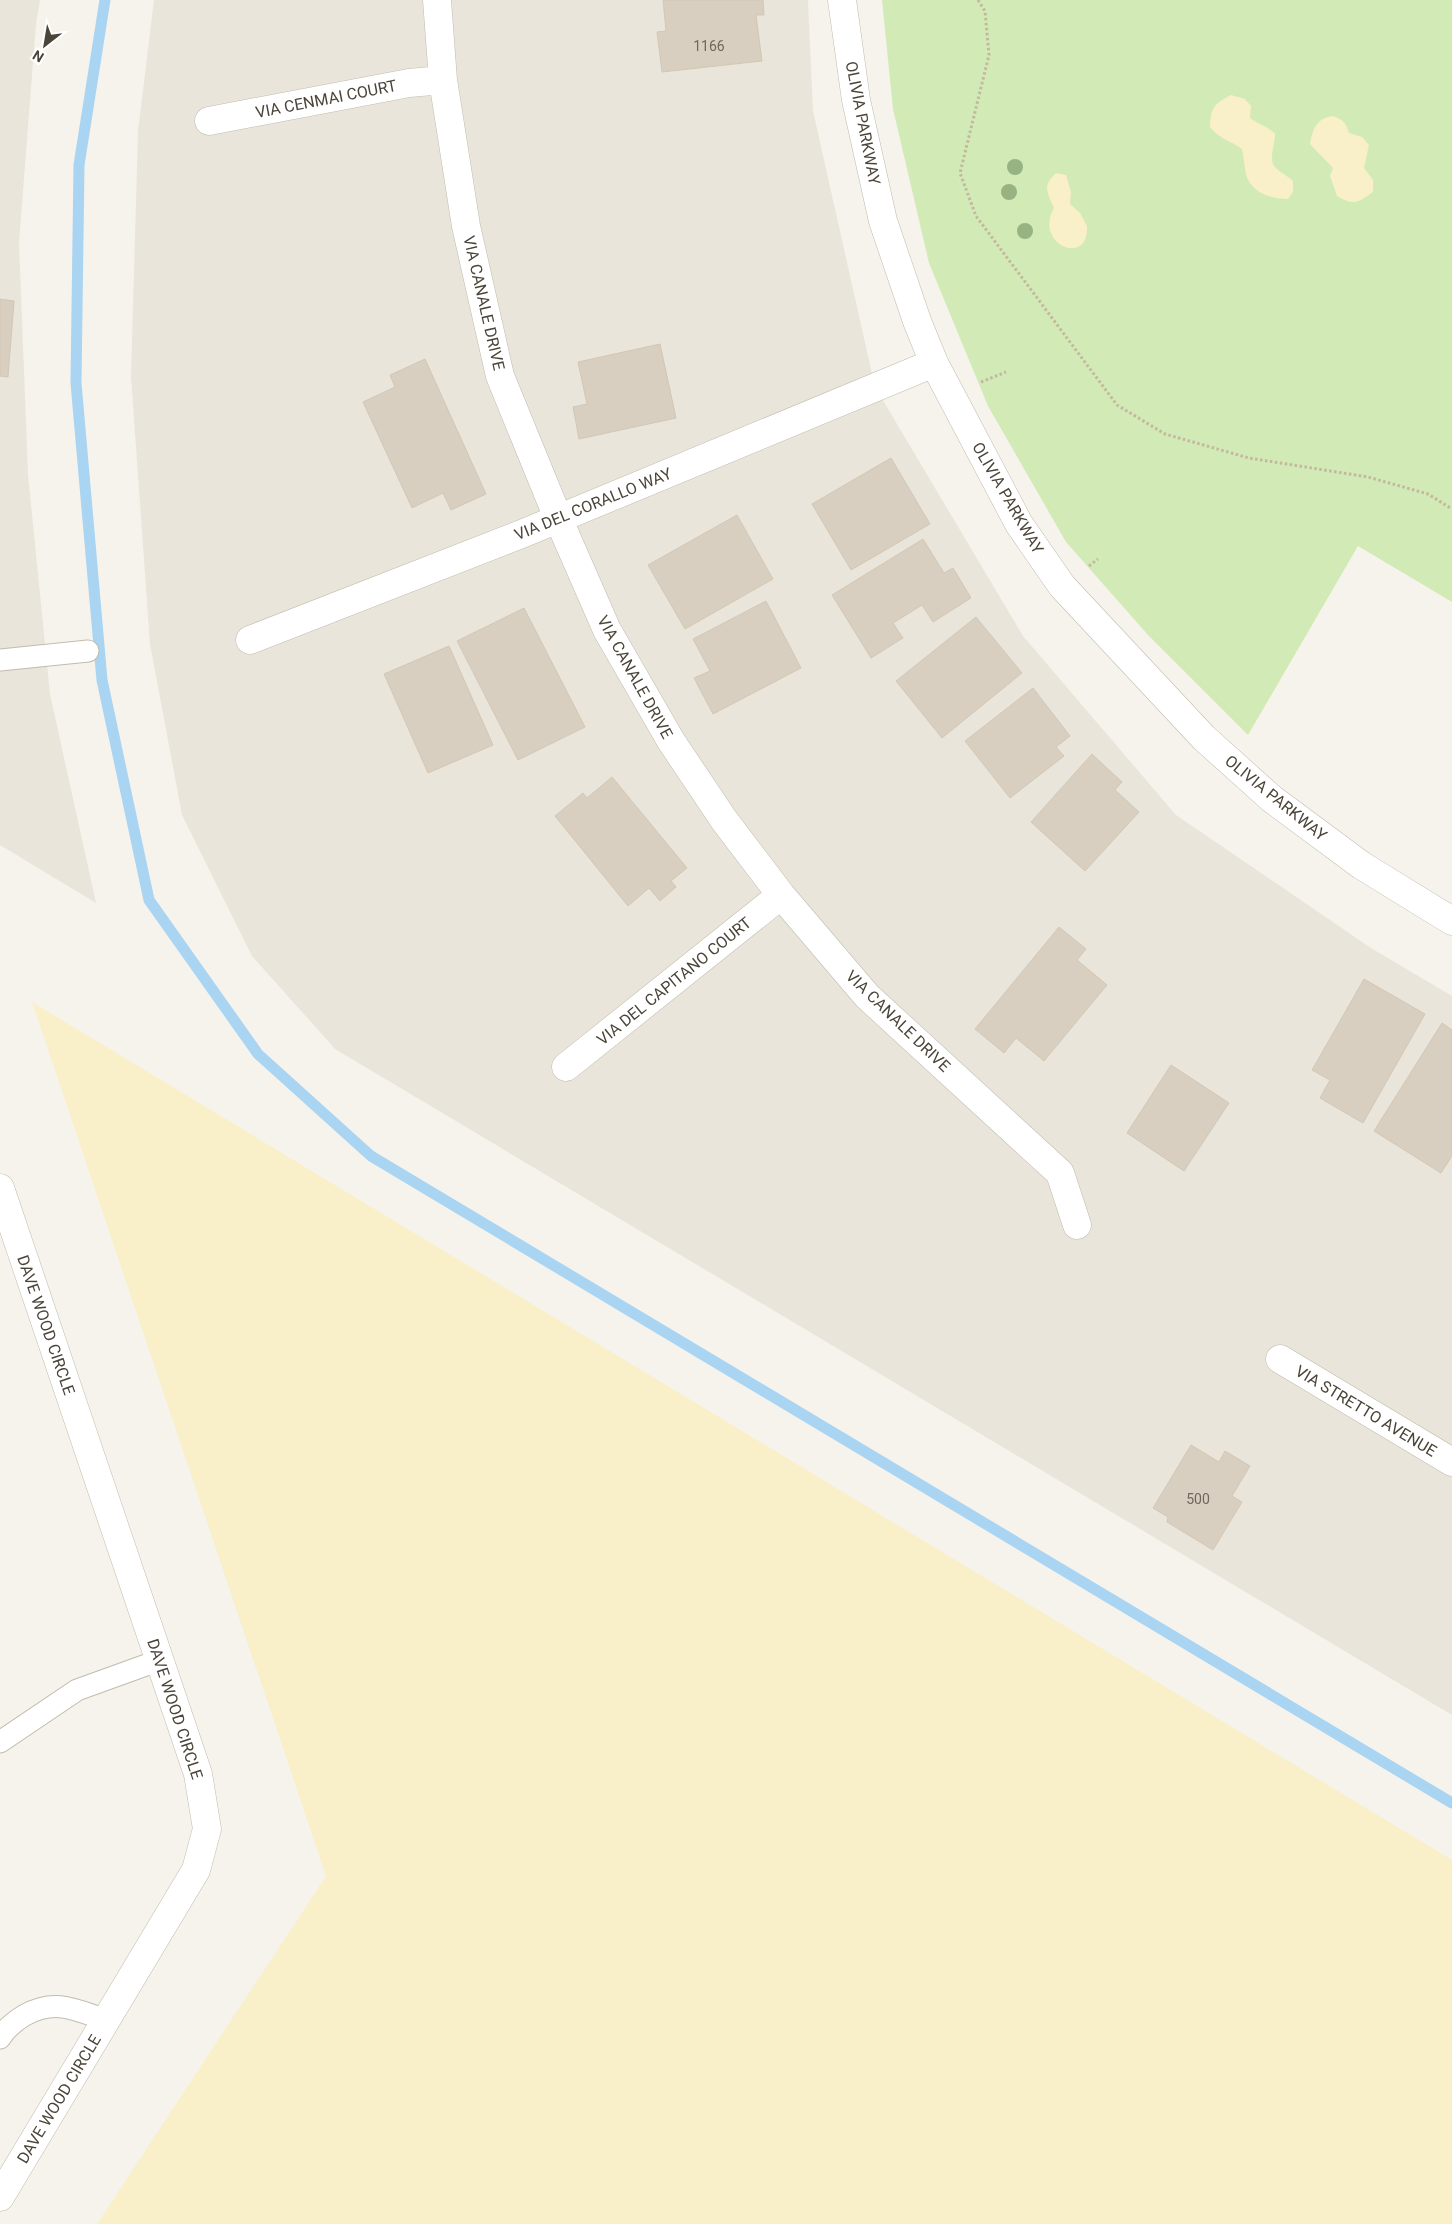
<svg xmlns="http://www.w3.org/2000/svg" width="1452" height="2224" viewBox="0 0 1452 2224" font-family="Roboto,sans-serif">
<rect width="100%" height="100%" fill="#f6f3ec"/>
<!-- residential -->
<path fill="#eae5da" d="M0,0h40l-4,24 -17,219 9,231 22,220 46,209 -96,-58z
M154,0h654l5,111 62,276 148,249 153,179 195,133 81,48v719l-1117,-666 -83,-93 -70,-141 -32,-171 -19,-267 7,-246z"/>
<!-- green -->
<path fill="#d2eab5" d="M882,0h570v602l-94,-56 -110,189 -100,-100 -82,-93 -78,-136 -59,-143 -36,-154z"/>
<!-- sand -->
<path fill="#f9efc9" d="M1231,95l14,4 6,7 -1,12c9,7 18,8 25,16 0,9 -6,24 -1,32 4,5 14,10 19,15v11l-5,7c-17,0 -37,-6 -42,-25 -2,-8 -2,-17 -4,-25 -11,-8 -24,-11 -32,-22 1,-20 4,-23 21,-32z
M1332,116c11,3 14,7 17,17l13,4 7,8 -5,23 9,12v12c-15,11 -20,14 -36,4l-7,-20 3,-8 -23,-24c3,-15 6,-25 22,-28z
M1056,173l10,2 5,17 -1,12 10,9 7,13c2,42 -54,18 -33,-18 -7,-16 -12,-22 2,-35z
M32,1002l1420,858v364h-1355l229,-348z"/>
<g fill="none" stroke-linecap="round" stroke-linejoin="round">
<!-- stream -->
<path stroke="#a9d4f2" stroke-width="11" d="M105,0l-26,165 -3,218 26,297 47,220 109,154 113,102 1081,647"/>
</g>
<!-- building -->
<path fill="#d8cfc1" stroke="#d3c7b4" d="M663,0h100l1,15h-8l6,46 -100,11 -5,-40 9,-1z
M0,299l14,2 -6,76 -8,-1z
M660,344l16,74 -97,21 -6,-32 14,-3 -9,-42z
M425,359l61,135 -35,16 -8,-17 -31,15 -49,-106 32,-15 -5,-12z
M891,458l39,66 -79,46 -39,-66z
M737,515l36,64 -88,50 -37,-64z
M923,539l21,34 9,-5 18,30 -38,24 -11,-17 -29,18 10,15 -32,20 -39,-63z
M766,601l35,67 -88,46 -19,-36 16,-7 -17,-32z
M524,608l61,119 -67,33 -61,-119z
M976,617l46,56 -80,65 -46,-57z
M449,646l44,99 -65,28 -44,-99z
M1033,688l37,48 -14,11 8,9 -54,42 -45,-57z
M1092,754l30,28 -7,8 24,22 -54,59 -54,-49z
M612,777l75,91 -16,13 5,6 -16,14 -11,-13 -21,18 -73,-90 28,-23 4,5z
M1059,927l27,22 -9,11 30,25 -63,76 -28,-23 -12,15 -29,-24z
M1364,979l61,35 -62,109 -43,-25 10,-18 -18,-10z
M1442,1023l10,7v126l-11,17 -67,-42z
M1171,1065l58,38 -45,68 -57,-38z
M1191,1445l28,17 6,-11 25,15 -18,30 10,6 -29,48 -46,-28 1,-5 -15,-9z"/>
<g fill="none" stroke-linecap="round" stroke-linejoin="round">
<!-- lane casing -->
<g stroke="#c2bbae" stroke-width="23">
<path id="lane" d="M0,660l88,-9
M0,1742l77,-52 83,-30
M0,2038c6,-10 15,-17 25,-23 31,-17 51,-5 81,5"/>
</g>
<!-- street casing -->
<g stroke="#c2bbae" stroke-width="29">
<path id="street" d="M437,0l6,80 23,146 34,150 58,142 49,112 64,111 53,79 57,75 86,101 193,177 17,52
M842,0l14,100 27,121 34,100 17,42 85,161 43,62 142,152 68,61 89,66 91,56
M209,121l200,-38 34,-3
M250,640l274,-107 410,-170
M566,1067l215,-172
M0,1188l198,586 9,55 -11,41 -196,327
M1280,1359l172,103"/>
</g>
<!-- path -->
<path stroke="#c4b79f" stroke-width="3" stroke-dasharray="2.5 2.5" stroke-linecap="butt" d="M978,0l7,11 4,44 -29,118 16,43 141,189 48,29 84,24 119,19 60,17 24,15
M981,382l25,-10
M1089,566l9,-7"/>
<!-- lane -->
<use href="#lane" stroke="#fff" stroke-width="21"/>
<!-- street -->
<use href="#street" stroke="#fff" stroke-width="28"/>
</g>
<!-- trees -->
<g fill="#97b381">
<circle cx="1015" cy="167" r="8"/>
<circle cx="1009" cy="192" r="8"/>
<circle cx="1025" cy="231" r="8"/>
</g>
<g text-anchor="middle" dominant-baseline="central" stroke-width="5" stroke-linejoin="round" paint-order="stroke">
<!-- number labels -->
<g font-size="14" fill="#6e675b">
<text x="709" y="46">1166</text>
<text x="1198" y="1499">500</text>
</g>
<!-- street labels -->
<g font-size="16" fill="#4b4439" stroke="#fff">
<text transform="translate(326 99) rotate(-11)">VIA CENMAI COURT</text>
<text transform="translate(863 123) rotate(79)">OLIVIA PARKWAY</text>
<text transform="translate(484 303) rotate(77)">VIA CANALE DRIVE</text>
<text transform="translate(1008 498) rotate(60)">OLIVIA PARKWAY</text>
<text transform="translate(593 504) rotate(-22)">VIA DEL CORALLO WAY</text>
<text transform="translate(635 677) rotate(61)">VIA CANALE DRIVE</text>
<text transform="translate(1276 798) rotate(39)">OLIVIA PARKWAY</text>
<text transform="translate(674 981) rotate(-39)">VIA DEL CAPITANO COURT</text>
<text transform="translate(898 1021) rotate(44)">VIA CANALE DRIVE</text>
<text transform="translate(46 1325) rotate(71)">DAVE WOOD CIRCLE</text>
<text transform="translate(1366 1411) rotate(31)">VIA STRETTO AVENUE</text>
<text transform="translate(175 1709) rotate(72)">DAVE WOOD CIRCLE</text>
<text transform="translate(59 2099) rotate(-59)">DAVE WOOD CIRCLE</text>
</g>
</g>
<!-- north arrow -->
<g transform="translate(45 45) rotate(211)" stroke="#ffffff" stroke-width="4" paint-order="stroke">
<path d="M0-4L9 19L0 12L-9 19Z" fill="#4b4439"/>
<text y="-8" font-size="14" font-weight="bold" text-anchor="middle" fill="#4b4439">N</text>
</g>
</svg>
